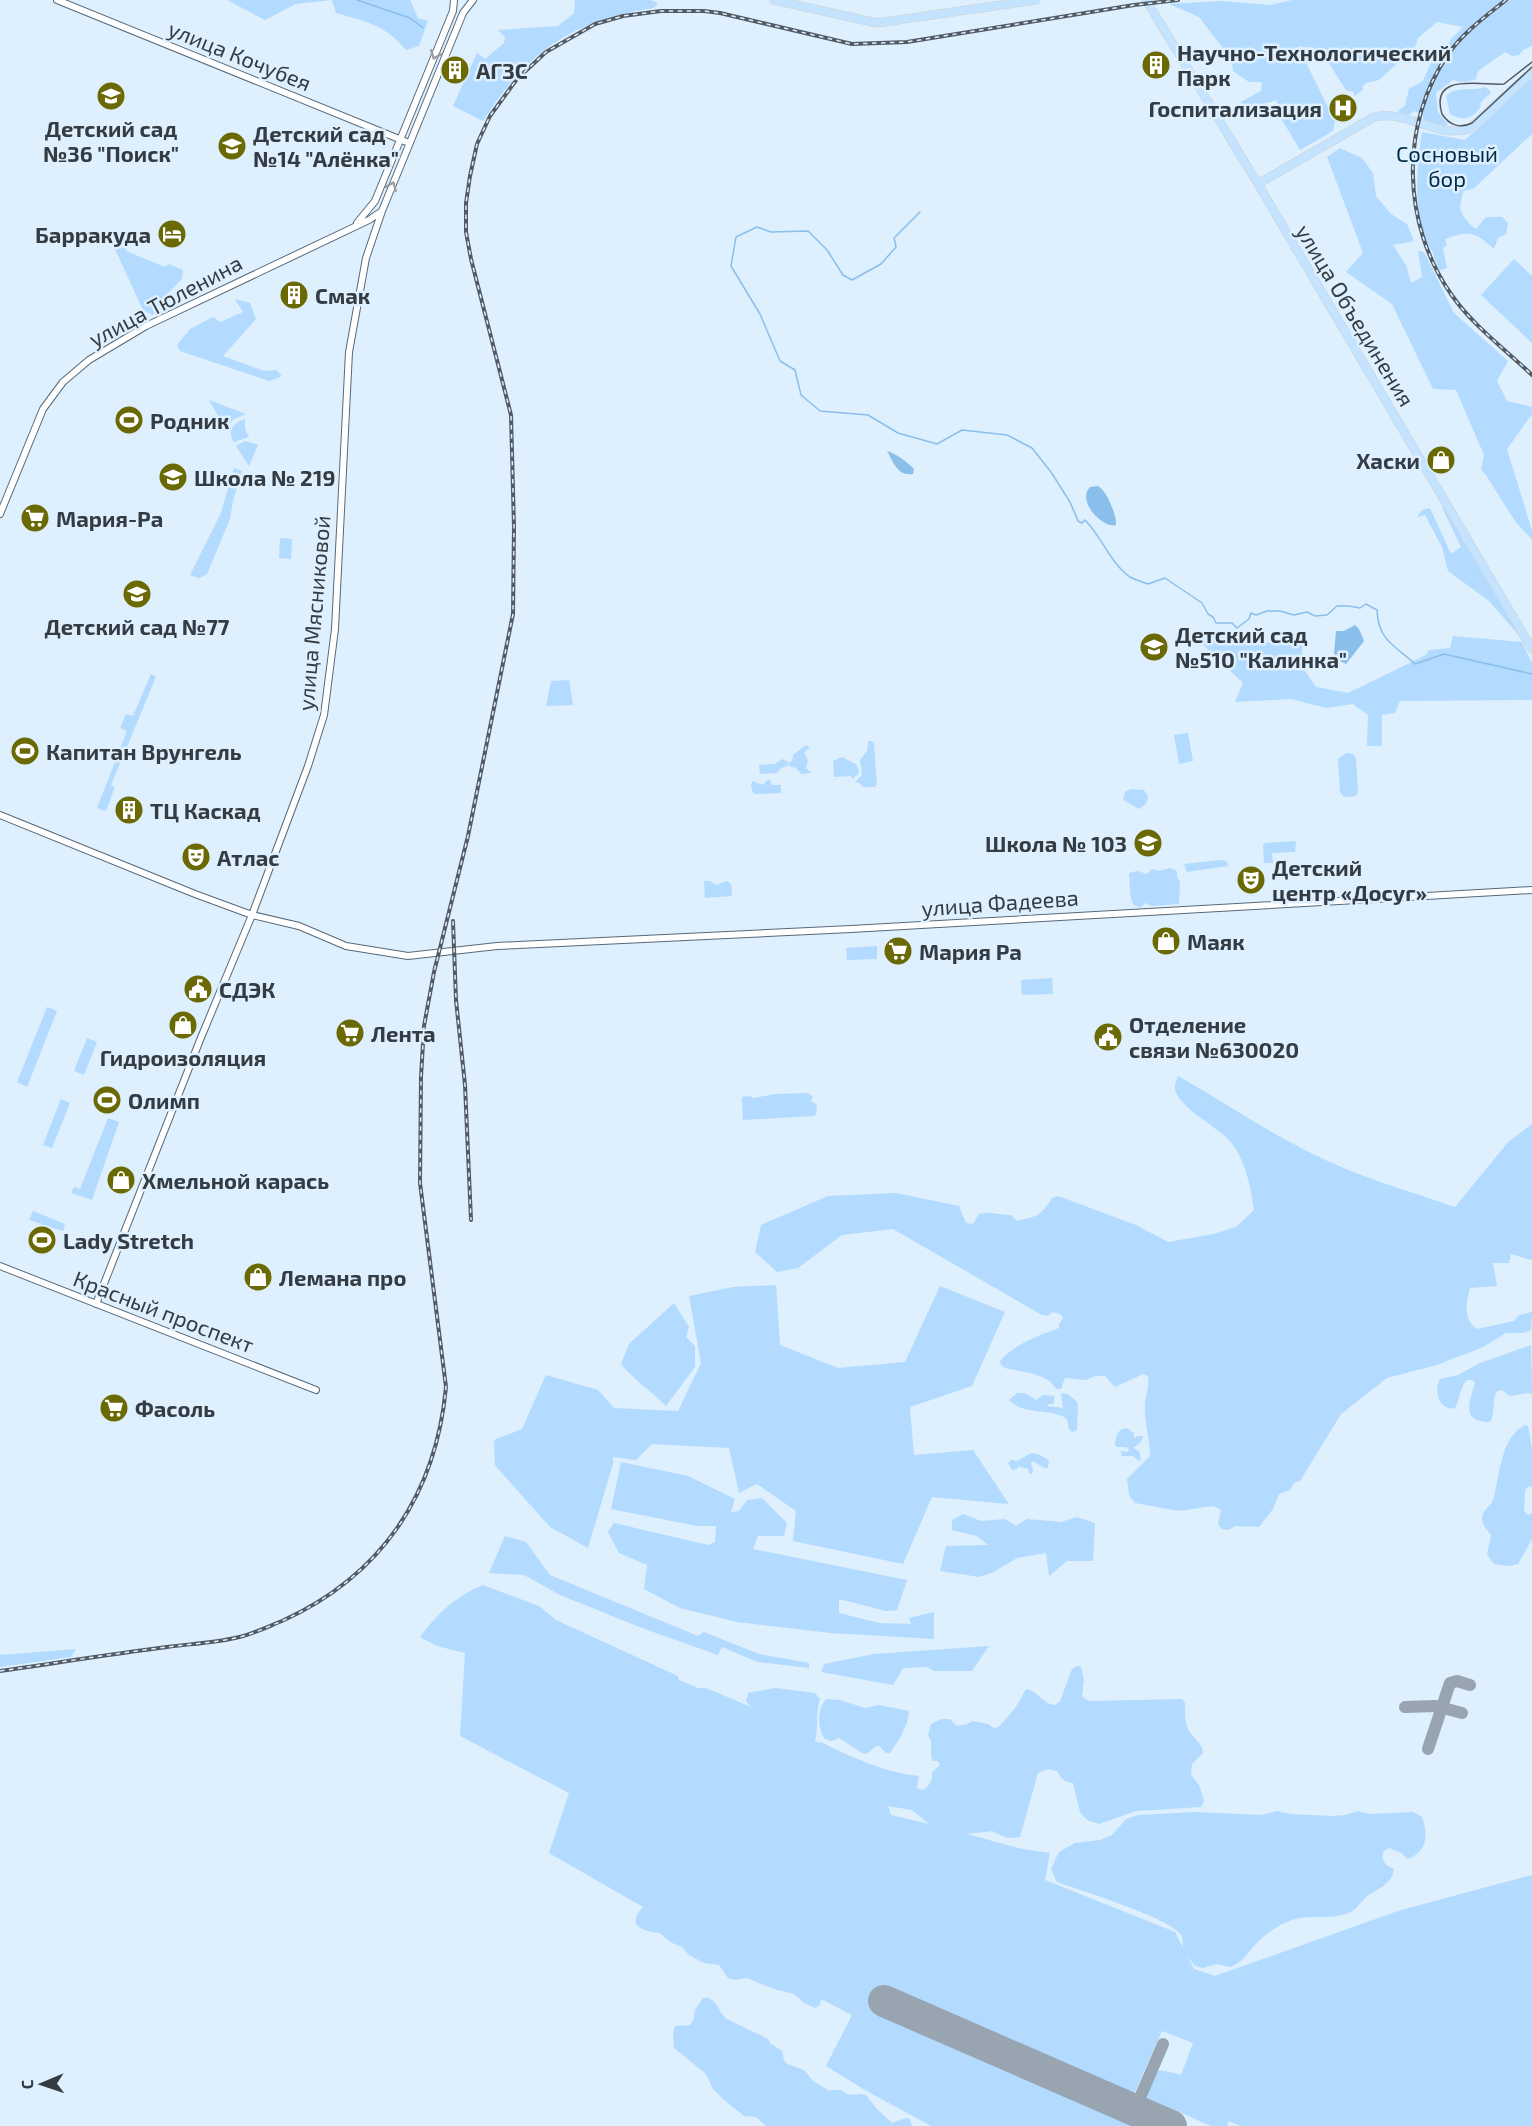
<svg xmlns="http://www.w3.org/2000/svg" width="1532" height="2126" viewBox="0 0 1532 2126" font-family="'Exo 2',sans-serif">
<rect width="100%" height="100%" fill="#deeffd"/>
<!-- green -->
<path fill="#b2dbff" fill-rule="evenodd" d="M227,0h183l8,18 10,3 -9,25 -13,4c-21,-26 -40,-28 -70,-37l-4,-13 -36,4 -31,16z
M575,0h75l8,3 -4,5c-82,12 -127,44 -171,113l-30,-15 24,-53 8,6 19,-16 1,-6 -7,-7 60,-4 16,-13z
M1292,0h240v46l-9,4 -4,5 -7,1 -7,-4 -27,19 -2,8c-7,3 -16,4 -23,1l-17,13 2,19 10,13 -6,1 -18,-5 -1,-5 -8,-5 -9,5 -8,-1 1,-5 6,-4 4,-17 14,-8 10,-23 10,-6 8,-13 12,-12 -26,-5 -19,16 -3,9 -36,33 -13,3 -4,4 1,3 -9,6v-4l-8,-2 -16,-25 -13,-16 -19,-3 37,76 -2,9 -33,19 -24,-40 1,-10 -32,9 -4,-7 20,-11 1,-9h-13l-16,-11 -1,-11 -33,-43 -30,-13 52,-3 49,4z
M1532,78v56l-59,55 -10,2c0,5 -3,11 -3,16 1,8 9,18 16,22l10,-12h16l6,6 -2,11 -8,4 -4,11c-20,-18 -24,-19 -49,-10l2,6 -4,3 4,20 -7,2c-4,-6 -5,-10 -7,-17 -2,-4 -5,-8 -7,-13 -13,-33 -9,-74 -4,-108l43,8z
M1485,87l6,5 -1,2c-2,2 -5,3 -7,6 -6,6 1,2 -4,9 -7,10 -18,12 -29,5l-4,-18c11,-11 26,-4 39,-9z
M1340,148l22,10 11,15 3,23 15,18 16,10 7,17 -21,4 13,20 5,18 11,-6 -4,-26 6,1 30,61 54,48 -11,20 10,20 25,6v7l-25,35 25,82v9l-17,-19 -29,-46 -5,-5 3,-15 -28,-65 -23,-1 -41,-85 -46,-32 17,-19 -36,-96z
M118,244l8,3v4l39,16 4,-3 14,6 -1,9 -19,19 -5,14 -6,3 -9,-5 -29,-63z
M1514,259l18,17v67l-51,-48z
M235,299l15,4 6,16 -33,37 41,15 12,-1 6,6 -13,5 -89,-30 -3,-6 13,-16 23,-12 7,5 23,-10z
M209,400l37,14 -12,5 -9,9z
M245,419v10l4,8 -15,5c-8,-10 0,-20 11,-23z
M245,441l13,4 -9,21 -13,-20z
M234,468l8,3 -9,30 -3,18 -23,55 -8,4 -9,-3 31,-62z
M1442,507l4,1 52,87 20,39 -29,-33 -41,-30 -6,-24 -17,-32 -8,2 5,-7 8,-2 21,46 10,-7z
M280,538l12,1 -1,20 -12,-1z
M1219,632l41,12 27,-6 15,5 1,25 13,19 32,6 78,-38 3,-5 21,-2 3,-12 69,6 10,21v37l-132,1 -5,12 -13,2v31h-15l1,-31 -15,-11 -27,4 -35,-9 -56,3 8,-19 -44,-42z
M151,674l5,3 -45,108 4,2 -9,24 -9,-3 30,-77 -7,-3 6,-14 7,2z
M569,680l4,25 -27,1 5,-25z
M1188,733l5,28 -14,3 -5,-29z
M868,741h4l2,3 3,40 -2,3h-12l-4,-4 -4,-1 7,-7 -2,-15 7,-9z
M806,745l4,3 -6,4 4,8 -2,8 6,5 -11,1 -5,-6 -7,-2v-4l3,-1 1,-6z
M1346,753l7,1 3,4 2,34 -2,4 -12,1 -4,-5 -2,-33z
M842,757l14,7 3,7 -1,3 -6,5 -1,-3 -17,1 -1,-16z
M782,759l6,3v4l-7,2 -4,5 -17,1 -1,-9 16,-1z
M767,780h3l2,5h9v8l-26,1 -3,-3 -1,-7 2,-3 10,4z
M1131,789l13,1 4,7 -2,7 -7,5 -16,-9 2,-8z
M1296,841l-1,11 -23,1 1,10h-9l-1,-18 2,-2z
M1221,860l6,1 1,5 -41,6 -3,-8z
M1170,868l7,3v5l3,6 -1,22 -27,2 -7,-3 -5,5 -7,-4 -3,-10 -1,-21 8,-2 10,3 5,-5 7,2z
M704,881h6l6,4 11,-4 4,3 1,12 -27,2z
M877,946v13l-30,1 -1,-12z
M1052,978l1,16 -31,1 -1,-15z
M47,1007l10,4 -30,76 -10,-5z
M87,1038l10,4 -13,33 -10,-4z
M1178,1076c44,25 86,54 131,76 46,24 97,38 146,55l54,-66 23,-17v136l-21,-6 -2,9h-16l4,23 -27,2c-4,14 -7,32 7,41l37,-8 5,-6 13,-3 -1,18 -8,3h-17l-23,14 -46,18 -50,13 -46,36 -41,67 -6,2 -4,7 -11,4 -6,15 -14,18 -23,-1 -8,4 -6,-1 -4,-5 3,-14 -8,-4 -34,5 -44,-8 -6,-8 -2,-16 23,-23c0,-17 -6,-34 -5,-50 0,-11 5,-19 3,-30l-5,-2 -28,13 -10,-11h-10l-9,4 -21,-2 -4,11h-5c-8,-16 -35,-17 -51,-21l-4,-3 -1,-4c16,-18 38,-25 59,-33v-4l4,-6 -3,-4 -7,-2 -5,4 -6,-1 -149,-86 -51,6 -44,33 -21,4 -22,-20 6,-27 67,-29 68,-3 63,13 7,17 7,1 6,-10c9,-3 21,1 32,1l6,6c19,-4 25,-6 35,-23l6,-2 78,29 32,17 46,-8 22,-7 18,-17c-3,-23 -9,-52 -25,-70 -13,-14 -51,-33 -54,-51 -1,-5 2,-9 3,-13z
M808,1093l5,4 -2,4 5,3c1,4 2,8 -2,12l-71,4 -1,-23 9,-1 2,2 23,-4z
M61,1099l9,4 -18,45 -9,-3z
M108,1118l11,4 -27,78 -21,-7 3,-6 6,2z
M33,1211l32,13 -2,7 -34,-11z
M776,1285l4,60 58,23 67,-6 35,-76 65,26 -33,74 -62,21 4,48 59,-5 36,54 -77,-7 -29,67 -110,-23 3,-30 -39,-27 -18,9 -10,-45 -77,-4 -16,16 -23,-3v7l-25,84 -38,-21 -55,-62 -1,-25 28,-11 24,-54 52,15 16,18 64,3 23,-48 -12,-67 44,-9z
M674,1303l15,24 -3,10 9,9v21l-29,39c-15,-15 -32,-26 -45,-42l8,-20z
M1531,1345l1,49 -4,-1 -18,3 -8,-6 -5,1c-6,10 -1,22 -7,31 -29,-1 -21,-18 -15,-39l-2,-3h-6c-7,7 -7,19 -12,28 -15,4 -22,-17 -15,-29l18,-4 22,-12z
M1017,1393h8l11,7 7,-5 11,1v8h-6l-1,2 16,2 -2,-15c8,0 12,5 17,10l-1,27 -5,2 -3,-3 -2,-10c-14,-11 -44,-3 -58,-19z
M1525,1425l3,1 4,23v38l-3,-1 -4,4 -1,21 4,4 4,-2v26l-14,25 -9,2 -15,-2 -7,-10 4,-19c-4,-6 -8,-8 -9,-16 0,-10 8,-11 11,-19 7,-24 7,-62 32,-75z
M1127,1428l7,5v5l4,-2h5l-2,6 -8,6 6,3 2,8 -2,2 -6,-5h-11l-1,-5 7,1 1,-3 -3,-2h-9l-2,-2c1,-9 2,-16 12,-17z
M1031,1453l7,1 11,6 -1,8h-4l-11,-7 -2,1 2,9 -1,3 -3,-1 -1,-4 -10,-3 -1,3 -5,1 -4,-7 3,-3 6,1z
M621,1462l67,14 47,23 -4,13 8,-1 8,-11 15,-2 25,25 -3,13h-26l-5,13 154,31 -10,30 -11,1 -47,-12v14l40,10 32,1 -2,-6 25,-6v27l-103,-6 -94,-11 -57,-14 -36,-19 3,-24 -28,-12 -11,-21 6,-9 94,22 7,-3 1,-16h-19l-86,-17z
M963,1514l18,7 24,-2 11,7 11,-7 34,3 16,-5 18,6 -2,38h-26l-18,15 -3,-23 -29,5 -25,15 -13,4 -39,-6 6,-25 42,-1 -11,-9 -25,-6v-10z
M505,1536l21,6 24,33 148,61 6,-4 55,22 50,9v5l-52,-6 -35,-15 -4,8 -76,-27 -82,-33 -36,-20 -35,-2z
M483,1585l56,21 17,14 122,56 1,4 19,8h8l45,19 -5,-6 2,-8 27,-5 40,5 5,6c-5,14 -1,28 -5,42l5,2 1,-1c30,15 64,31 98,34l-2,12 5,2c7,-2 11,-11 10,-18l8,-7 -2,-4h-5l-2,-5v-15l-3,-6 3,-11 10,-5h9l7,7 10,-2 6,-3 15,3 6,4 5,-1 17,-20 10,-18c11,1 16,15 29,16l5,-4 12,-32 5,-3 4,1 3,13 -2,16 3,3 6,2 91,-2 3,4c0,10 -1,20 5,29 5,8 12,11 13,21l-11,11 -1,11 8,10 5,16 -3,6 -65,4 -37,13 -12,-4 -7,-8 -7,-29c-9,-1 -12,-4 -16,-12l-8,-2 -11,4 -18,64 -13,1 -15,-7 -25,3 55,15 28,4 -5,27 130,52 8,16c0,-3 0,-10 -2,-13 -10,-17 -102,-45 -124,-53l-6,-13 8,-17 16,-9 25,-3 12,-5 14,-16 13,-4 56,-3 66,3 16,-4 14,3 40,2 15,-1 12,-4 12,3 43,-2 9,5c6,17 6,34 -14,42l-7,-6 -12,-5 -5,3 -2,6 4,8 8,4c-2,14 -12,18 -24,25 -8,5 -12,15 -20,18 -21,10 -43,0 -63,10 -12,5 -24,14 -33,24 -8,9 -12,17 -24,21l-13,-3 -14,4 -8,-2 -8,-10 7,13 21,7 186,-66 131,-35v251h-292l-11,-5 -2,5h-16l-66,-29c11,-27 6,-31 36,-22l12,-32 -31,-12 -28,63 -247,-104 -10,22 257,114h-203l-66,-36 -39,-24 26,-51 -31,-16 -1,6 -5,3 -11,-5 -10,-9 -20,-5 -27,-11 -11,2 -8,-2 -9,-13 -15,-2 -15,-8 -7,-8 -12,-5 -10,-9c-18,-1 -34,-8 -17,-26l-94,-54 20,-60 -109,-57 5,-83 -28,-7 -17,-9c17,-23 36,-41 63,-52zM888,1806l24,4 17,14 -38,-9z
M989,1646l-17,25h-38l-7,-4 -24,1 -10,17 -72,-13 3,-8 50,-10z
M76,1649l-5,8 -71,10v-12z
M826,1699l14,1 25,8 14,-3 30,6c0,14 -11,30 -19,42h-4l-7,-7h-3l-8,7 -4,1 -25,-16 -7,3 -7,-2c-8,-11 -8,-29 1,-40z
M703,1998c14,-2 14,14 24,21l41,20 2,4 12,8 2,9 3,4 17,6 9,11 15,9h13l8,5 13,-1 4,1 10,13 16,15 14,-5 4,1 2,7h-146l-10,-9 -12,-1 -21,-17 -10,-10 -7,-15 -32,-26 -1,-15 2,-7 15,-1 3,-4 2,-11z"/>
<!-- water -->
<path fill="#8abfec" d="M887,451c11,4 19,10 27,18l-1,5c-16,2 -19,-11 -26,-23z
M1098,486c9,5 19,30 18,39 -13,4 -40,-24 -26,-38z
M1355,625l4,4 5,12 -18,23 -10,-5 -2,-6 2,-22h8z"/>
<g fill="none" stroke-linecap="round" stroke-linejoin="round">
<!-- stream -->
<path stroke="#8abfec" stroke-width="1.5" d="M357,0l53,18 13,10
M920,212l-26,26 2,9 -15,17 -29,16 -9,-5 -16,-25 -19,-19 -37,1 -14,-5 -21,10 -5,29 29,48 20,47 15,9 6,25 19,16 48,4 30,18 39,11 25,-14 45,5 25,13 19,24 19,30 8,19 4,2 3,-3c17,17 25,43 45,57 5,3 13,5 18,7l17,-6 37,25 6,11 5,3 3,6h16l5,5 12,-9 2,-6 5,2 11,-4h13l14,4 13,-3 8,4 12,-1 10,-9h12l11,2 6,-4 11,6c1,31 18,35 38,54l29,-10 88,20"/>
<!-- taxiway -->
<path stroke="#98a5b0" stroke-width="12" d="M1405,1707l31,-1 26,7
M1428,1749l22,-66 7,-2 13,4
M1125,2106h7l6,-4 25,-58"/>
<!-- runway -->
<path stroke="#98a5b0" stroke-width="32" d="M884,2001l287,125"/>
<!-- minor casing -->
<g stroke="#576979" stroke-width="8">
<path id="minor" d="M57,0l352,143
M357,223l18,-22 78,-190 1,-11
M0,514l43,-105 20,-27 26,-22 57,-34 223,-106 13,-9 81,-198 10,-13
M0,815l195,79 57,21 47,11 47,20 62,10 89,-10 354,-17 681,-39
M0,1266l316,124
M96,1304l104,-264 52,-125 56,-149 16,-51 11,-86 14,-277 17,-94 16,-47"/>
</g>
<!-- major casing -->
<g stroke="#ced0d2" stroke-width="9">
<path id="major" d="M774,0l103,23 159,-23
M1146,0l112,184 274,465
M1258,184l116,-67c31,-8 65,22 95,12l63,-57"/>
</g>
<!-- minor -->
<use href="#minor" stroke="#fff" stroke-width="6"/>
<!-- major -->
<use href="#major" stroke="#c3e3fe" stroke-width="8"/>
<!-- tram -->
<path stroke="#525b64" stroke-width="1.5" d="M1532,62l-28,22c-21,2 -75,-13 -62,30 7,11 18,15 30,9l60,-56"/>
<!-- rail casing -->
<g stroke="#525b64" stroke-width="4">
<path id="rail" d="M1506,0c-20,16 -42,32 -57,53 -50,71 -47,171 2,241 21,31 54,55 81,81
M453,921l3,79 9,85 6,135
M0,1671c56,-8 111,-17 167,-24 22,-3 46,-4 68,-9 16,-3 32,-11 47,-17 99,-45 154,-126 164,-234l-26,-204 1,-106 3,-51 10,-54 34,-136 45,-222 1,-87 -3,-112 -40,-156 -5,-27v-29l4,-27 7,-32 13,-28 27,-37 29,-27 49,-28 28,-8 38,-5h43l16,2 132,31 55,-2 227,-37 44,-5"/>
</g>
<!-- rail -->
<use href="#rail" stroke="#deeffd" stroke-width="1.5" stroke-dasharray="4.5" stroke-linecap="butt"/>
</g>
<!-- one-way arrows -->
<defs><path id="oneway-chevron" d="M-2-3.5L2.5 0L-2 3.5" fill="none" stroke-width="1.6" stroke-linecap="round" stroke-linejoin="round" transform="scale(1.5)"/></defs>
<g stroke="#9a9ea1">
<use href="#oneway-chevron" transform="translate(435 55) rotate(112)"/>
<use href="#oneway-chevron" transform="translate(392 186) rotate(-68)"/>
</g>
<!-- icons -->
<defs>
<g id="building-disc" transform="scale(1.5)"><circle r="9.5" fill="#6a6904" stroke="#deeffd"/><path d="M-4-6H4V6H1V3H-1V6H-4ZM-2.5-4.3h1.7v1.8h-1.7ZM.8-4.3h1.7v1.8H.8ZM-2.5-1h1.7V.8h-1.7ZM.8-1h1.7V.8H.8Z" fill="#fff"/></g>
<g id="school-disc" transform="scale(1.5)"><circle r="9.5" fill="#6a6904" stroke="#deeffd"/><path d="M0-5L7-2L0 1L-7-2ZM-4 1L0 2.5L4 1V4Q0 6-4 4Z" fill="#fff"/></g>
<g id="hospital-disc" transform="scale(1.5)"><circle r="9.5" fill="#6a6904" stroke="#deeffd"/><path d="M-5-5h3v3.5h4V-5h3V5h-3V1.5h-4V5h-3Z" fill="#fff"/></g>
<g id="hotel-disc" transform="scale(1.5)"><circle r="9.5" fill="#6a6904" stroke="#deeffd"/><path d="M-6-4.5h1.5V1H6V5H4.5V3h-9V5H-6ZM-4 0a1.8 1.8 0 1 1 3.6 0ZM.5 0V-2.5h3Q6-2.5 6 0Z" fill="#fff"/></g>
<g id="stadium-disc" transform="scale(1.5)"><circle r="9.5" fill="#6a6904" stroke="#deeffd"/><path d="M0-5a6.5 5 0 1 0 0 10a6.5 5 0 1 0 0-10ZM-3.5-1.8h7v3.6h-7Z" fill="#fff"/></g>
<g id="shop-disc" transform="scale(1.5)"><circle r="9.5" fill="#6a6904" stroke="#deeffd"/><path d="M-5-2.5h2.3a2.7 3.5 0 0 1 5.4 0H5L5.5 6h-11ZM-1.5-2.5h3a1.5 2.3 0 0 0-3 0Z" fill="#fff"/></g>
<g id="supermarket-disc" transform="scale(1.5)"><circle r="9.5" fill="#6a6904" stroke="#deeffd"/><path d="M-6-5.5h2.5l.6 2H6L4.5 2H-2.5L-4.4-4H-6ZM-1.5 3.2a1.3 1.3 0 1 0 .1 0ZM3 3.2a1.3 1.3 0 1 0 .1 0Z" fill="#fff"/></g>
<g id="theatre-disc" transform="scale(1.5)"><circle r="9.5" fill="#6a6904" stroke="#deeffd"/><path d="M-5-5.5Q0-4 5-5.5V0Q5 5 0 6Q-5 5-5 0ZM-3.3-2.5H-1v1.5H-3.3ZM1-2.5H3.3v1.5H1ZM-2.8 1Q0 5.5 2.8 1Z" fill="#fff"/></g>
<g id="civic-disc" transform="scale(1.5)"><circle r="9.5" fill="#6a6904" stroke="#deeffd"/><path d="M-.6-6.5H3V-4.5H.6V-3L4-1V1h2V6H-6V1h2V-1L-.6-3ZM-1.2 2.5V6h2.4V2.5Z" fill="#fff"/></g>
</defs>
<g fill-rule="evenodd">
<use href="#building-disc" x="1156" y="65"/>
<use href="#building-disc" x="455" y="70"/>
<use href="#school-disc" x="111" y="96"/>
<use href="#hospital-disc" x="1343" y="108"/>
<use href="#school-disc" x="232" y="146"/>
<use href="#hotel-disc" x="172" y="234"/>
<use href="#building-disc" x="294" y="295"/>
<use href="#stadium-disc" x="129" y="420"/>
<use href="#shop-disc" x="1441" y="460"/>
<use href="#school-disc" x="173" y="477"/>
<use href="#supermarket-disc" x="35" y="518"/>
<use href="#school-disc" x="137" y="594"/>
<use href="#school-disc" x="1154" y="647"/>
<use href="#stadium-disc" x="25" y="751"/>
<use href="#building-disc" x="129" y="810"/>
<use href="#school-disc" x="1148" y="843"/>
<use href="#theatre-disc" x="196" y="857"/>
<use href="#theatre-disc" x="1251" y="880"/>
<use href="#shop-disc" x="1166" y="941"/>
<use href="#supermarket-disc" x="898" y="951"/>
<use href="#civic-disc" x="198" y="989"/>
<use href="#shop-disc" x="183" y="1025"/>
<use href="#supermarket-disc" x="350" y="1033"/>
<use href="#civic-disc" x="1108" y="1037"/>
<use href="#stadium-disc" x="107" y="1100"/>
<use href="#shop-disc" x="121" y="1180"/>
<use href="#stadium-disc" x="42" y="1240"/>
<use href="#shop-disc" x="258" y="1277"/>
<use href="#supermarket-disc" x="114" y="1408"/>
</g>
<g text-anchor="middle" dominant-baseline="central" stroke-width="5" stroke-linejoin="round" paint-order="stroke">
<!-- poi labels -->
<g font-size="22" font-weight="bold" fill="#343c43" stroke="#deeffd" text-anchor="start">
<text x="1177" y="52">Научно-Технологический<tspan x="1177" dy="25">Парк</tspan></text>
<text x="476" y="70">АГЗС</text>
<text x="1322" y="108" text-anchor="end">Госпитализация</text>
<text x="111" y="128" text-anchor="middle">Детский сад<tspan x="111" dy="25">№36 "Поиск"</tspan></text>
<text x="253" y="133">Детский сад<tspan x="253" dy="25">№14 "Алёнка"</tspan></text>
<text x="151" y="234" text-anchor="end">Барракуда</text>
<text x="315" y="295">Смак</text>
<text x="150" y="420">Родник</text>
<text x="1420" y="460" text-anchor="end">Хаски</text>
<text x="194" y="477">Школа № 219</text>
<text x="56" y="518">Мария-Ра</text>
<text x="137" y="626" text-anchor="middle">Детский сад №77</text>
<text x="1175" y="634">Детский сад<tspan x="1175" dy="25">№510 "Калинка"</tspan></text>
<text x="46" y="751">Капитан Врунгель</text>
<text x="150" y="810">ТЦ Каскад</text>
<text x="1127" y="843" text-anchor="end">Школа № 103</text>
<text x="217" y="857">Атлас</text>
<text x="1272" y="867">Детский<tspan x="1272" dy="25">центр «Досуг»</tspan></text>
<text x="1187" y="941">Маяк</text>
<text x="919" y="951">Мария Ра</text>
<text x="219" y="989">СДЭК</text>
<text x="1129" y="1024">Отделение<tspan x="1129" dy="25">связи №630020</tspan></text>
<text x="371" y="1033">Лента</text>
<text x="183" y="1057" text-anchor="middle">Гидроизоляция</text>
<text x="128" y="1100">Олимп</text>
<text x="142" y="1180">Хмельной карась</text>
<text x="63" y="1240">Lady Stretch</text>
<text x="279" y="1277">Лемана про</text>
<text x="135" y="1408">Фасоль</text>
</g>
<!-- street labels -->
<g font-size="22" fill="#343c43" stroke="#deeffd">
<text transform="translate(240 55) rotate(22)">улица Кочубея</text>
<text transform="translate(165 300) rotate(-28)">улица Тюленина</text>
<text transform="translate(1356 315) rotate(59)">улица Объединения</text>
<text transform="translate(313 613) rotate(-85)">улица Мясниковой</text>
<text transform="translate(1000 902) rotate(-4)">улица Фадеева</text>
<text transform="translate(164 1311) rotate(21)">Красный проспект</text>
</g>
<!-- park labels -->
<g font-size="22" fill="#012b48" stroke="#deeffd">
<text x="1447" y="153">Сосновый<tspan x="1447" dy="25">бор</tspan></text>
</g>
</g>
<!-- north arrow -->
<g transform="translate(42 2084) rotate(268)" stroke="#deeffd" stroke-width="4.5" paint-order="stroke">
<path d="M0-4.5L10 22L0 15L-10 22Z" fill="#343c43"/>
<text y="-9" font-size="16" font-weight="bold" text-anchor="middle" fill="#343c43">С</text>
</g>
</svg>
